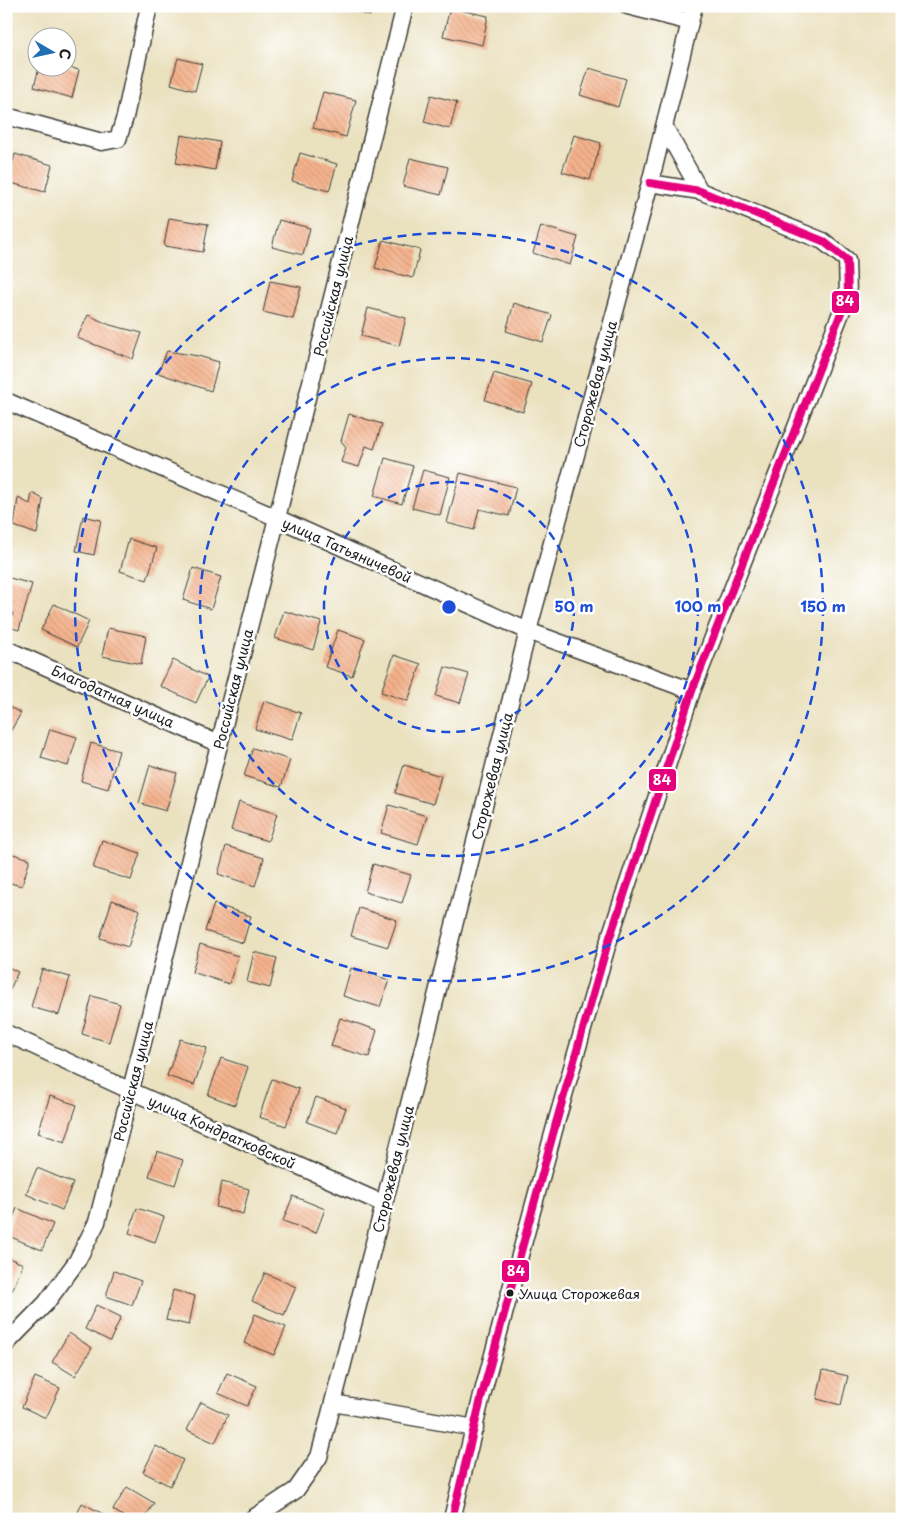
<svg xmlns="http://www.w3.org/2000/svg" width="908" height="1525" viewBox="0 0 908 1525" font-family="'Playpen Sans',sans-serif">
<defs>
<pattern id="building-back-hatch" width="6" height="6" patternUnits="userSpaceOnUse" patternTransform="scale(1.25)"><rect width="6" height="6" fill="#f4b28c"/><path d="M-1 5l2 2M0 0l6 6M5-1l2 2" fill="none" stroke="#d19878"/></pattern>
</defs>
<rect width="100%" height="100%" fill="#fff"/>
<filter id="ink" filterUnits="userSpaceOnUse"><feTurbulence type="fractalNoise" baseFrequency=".02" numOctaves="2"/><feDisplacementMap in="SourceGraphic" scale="10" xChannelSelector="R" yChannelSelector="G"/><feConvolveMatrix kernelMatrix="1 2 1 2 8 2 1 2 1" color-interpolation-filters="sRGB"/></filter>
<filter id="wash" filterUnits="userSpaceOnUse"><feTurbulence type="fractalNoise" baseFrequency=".0096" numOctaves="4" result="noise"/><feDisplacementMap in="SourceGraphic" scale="20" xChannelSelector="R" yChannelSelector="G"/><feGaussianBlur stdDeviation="1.12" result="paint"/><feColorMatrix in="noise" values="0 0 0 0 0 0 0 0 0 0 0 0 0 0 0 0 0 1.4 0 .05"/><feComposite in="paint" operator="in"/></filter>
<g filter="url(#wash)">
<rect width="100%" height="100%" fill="#eae1bf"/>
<g id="blocks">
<!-- building -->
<path fill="url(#building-back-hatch)" d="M339,6h34l-3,10z
M450,8l38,8 -6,29 -39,-9z
M178,58l24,6 -7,27 -24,-7z
M68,67l11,3 -7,28 -38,-11 5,-19z
M589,68l37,11 -8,28 -38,-12z
M323,92l33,8 -10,37 -33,-9z
M431,95l26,7 -7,27 -26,-7z
M181,135l39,7 -5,28 -39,-7z
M574,135l27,8 -11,37 -28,-8z
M300,153l37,11 -8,27 -37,-10z
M15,154l37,11 -7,27 -38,-10z
M410,158l38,9 -7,28 -38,-9z
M169,218l39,6 -5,28 -39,-6z
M279,220l31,8 -7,27 -31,-8z
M541,226l37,11 -8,28 -37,-12z
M383,240l37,10 -7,28 -38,-10z
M270,281l31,6 -8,32 -30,-7z
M514,303l38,12 -9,27 -37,-11z
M368,308l38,10 -7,28 -38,-10z
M88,315l22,10 32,8 -9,26 -56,-21z
M167,351l31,5 21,6 -8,29 -53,-18z
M494,373l38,11 -9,28 -38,-12z
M349,414l33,10 -8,25 -8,-3 -7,21 -18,-5 5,-15 -5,-6z
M385,458l28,8 -11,38 -28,-8z
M423,470l27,7 -10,38 -28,-7z
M460,473l56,14 -7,29 -30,-7 -5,21 -27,-7z
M32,493l11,6 -6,35 -23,-8 4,-28 12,6z
M83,516l18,4 -7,35 -18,-4z
M129,539l28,9 -10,32 -27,-9z
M193,568l28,9 -10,32 -28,-9z
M6,577l26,7 -13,46 -10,-3 4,-14 -7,-2z
M54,604l35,17 -12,26 -36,-17z
M284,611l37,11 -8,28 -38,-12z
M108,628l38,8 -5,28 -39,-8z
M338,630l27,9 -13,37 -27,-9z
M394,655l27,9 -13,37 -27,-9z
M173,660l35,17 -12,26 -36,-17z
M445,667l24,7 -9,29 -24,-7z
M264,701l37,12 -9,27 -37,-11z
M9,707l12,6 -15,26v-30z
M50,729l27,8 -9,29 -27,-8z
M91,743l28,8 -11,38 -27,-8z
M253,748l37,12 -9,27 -37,-11z
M150,765l27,8 -11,38 -27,-8z
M404,765l37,11 -8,28 -38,-11z
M239,802l38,12 -9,27 -37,-11z
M389,805l38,11 -9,28 -37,-11z
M102,840l38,13 -9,27 -38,-12z
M226,846l38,12 -9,28 -37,-12z
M6,852l24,7 -8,27 -16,-4z
M373,864l38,11 -9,28 -37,-11z
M112,900l28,10 -12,37 -28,-9z
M214,904l37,12 -8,27 -38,-12z
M359,908l38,12 -9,27 -37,-11z
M200,944l38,12 -9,28 -37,-12z
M254,952l23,6 -7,30 -23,-6z
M6,966l12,6 -12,26z
M351,968l38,12 -9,27 -37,-11z
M42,969l28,8 -11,38 -28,-8z
M92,996l28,8 -11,38 -27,-8z
M340,1018l37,12 -8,27 -38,-11z
M180,1039l27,9 -13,37 -27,-9z
M221,1058l27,9 -13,38 -27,-10z
M272,1079l27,10 -13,37 -27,-9z
M50,1096l27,9 -12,37 -27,-9z
M316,1097l30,11 -9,25 -30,-11z
M157,1151l26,9 -8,25 -26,-9z
M37,1168l36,15 -11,27 -36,-16z
M222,1182l27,7 -6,25 -27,-7z
M293,1196l32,13 -9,24 -33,-12z
M17,1208l36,16 -11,26 -36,-15z
M137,1208l27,9 -9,25 -26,-9z
M6,1257l17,7 -11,27 -6,-3z
M114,1271l27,10 -9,24 -26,-9z
M265,1273l31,14 -12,28 -32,-14z
M173,1290l22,6 -6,29 -23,-5z
M96,1305l25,12 -11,24 -25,-12z
M255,1314l31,13 -12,28 -30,-12z
M69,1333l23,15 -17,28 -23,-14z
M823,1370l25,6 -7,29 -24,-6z
M227,1373l30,13 -10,20 -29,-13z
M35,1377l25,11 -14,30 -24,-11z
M201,1402l27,13 -13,28 -28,-13z
M156,1446l27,14 -13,26 -27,-14z
M127,1487l27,16 -10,16h-16l-15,-9z
M82,1503l27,14v2h-34z"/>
</g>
</g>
<g filter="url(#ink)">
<use href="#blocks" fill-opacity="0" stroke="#3b3a34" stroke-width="1"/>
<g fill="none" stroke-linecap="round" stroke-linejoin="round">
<!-- street casing -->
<g stroke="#3b3a34" stroke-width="19">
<path id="street" d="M628,6l62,16
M6,116l96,26 16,-3 7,-22 24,-111
M664,126l36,65
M6,401l271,117 251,113 164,60
M6,649l213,95
M6,1033l125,58 253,113
M6,1344l40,-41 31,-42 20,-39 180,-704 128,-512
M333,1403l142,25
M252,1519l44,-29 23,-33 65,-253 144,-573 122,-448 44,-177
M452,1519l30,-124 74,-272 51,-177 85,-255 156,-396 -1,-35 -24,-19 -123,-50 -50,-8"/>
</g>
<!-- street -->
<use href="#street" stroke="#fff" stroke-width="16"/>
<!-- bus-1 casing -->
<g stroke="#fff" stroke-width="11">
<path id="bus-1" d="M452,1519l30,-124 74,-272 51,-177 85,-255 156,-396 -1,-35 -24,-19 -123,-50 -50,-8"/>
</g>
<!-- bus-1 -->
<use href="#bus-1" stroke="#e5007d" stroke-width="8"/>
</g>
</g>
<!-- distance rings -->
<g fill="none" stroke="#1d4ed8" stroke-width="2.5" stroke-dasharray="9 6">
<circle cx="449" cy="607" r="125"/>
<circle cx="449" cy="607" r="249"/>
<circle cx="449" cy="607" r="374"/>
</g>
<!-- markers -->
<circle fill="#1c1c1c" stroke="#fff" stroke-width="2" cx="510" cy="1293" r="4.5"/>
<g text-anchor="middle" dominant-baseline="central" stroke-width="5" stroke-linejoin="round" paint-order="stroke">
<!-- bus labels -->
<g font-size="13" fill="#1c1c1c" stroke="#fff" text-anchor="start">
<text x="519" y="1293">Улица Сторожевая</text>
</g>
<!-- street labels -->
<g font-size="14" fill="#1c1c1c" stroke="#fff">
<text transform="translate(333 296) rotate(-76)">Российская улица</text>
<text transform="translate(595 384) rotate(-75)">Сторожевая улица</text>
<text transform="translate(347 550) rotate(24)">улица Татьяничевой</text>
<text transform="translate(233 689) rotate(-76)">Российская улица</text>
<text transform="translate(113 696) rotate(24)">Благодатная улица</text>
<text transform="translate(492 776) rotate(-76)">Сторожевая улица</text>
<text transform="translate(133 1081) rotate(-76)">Российская улица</text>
<text transform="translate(222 1132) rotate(24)">улица Кондратковской</text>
<text transform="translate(393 1169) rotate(-76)">Сторожевая улица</text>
</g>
</g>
<circle cx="449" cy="607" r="8" fill="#1d4ed8" stroke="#fff" stroke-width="2.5"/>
<g font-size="15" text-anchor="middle" font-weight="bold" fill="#1d4ed8" stroke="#fff" stroke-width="5" stroke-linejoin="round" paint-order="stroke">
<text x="574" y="612">50 m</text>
<text x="698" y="612">100 m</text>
<text x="823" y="612">150 m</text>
</g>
<g stroke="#fff" stroke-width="2">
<rect x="831" y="290" width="29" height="24" rx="5" fill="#e5007d"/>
<rect x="648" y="768" width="29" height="24" rx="5" fill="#e5007d"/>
<rect x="501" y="1259" width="29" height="24" rx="5" fill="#e5007d"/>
</g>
<g font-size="14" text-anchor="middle" font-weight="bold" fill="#fff">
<text x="845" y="306">84</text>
<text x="662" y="785">84</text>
<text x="516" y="1276">84</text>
</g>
<!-- margin -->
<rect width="908" height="1525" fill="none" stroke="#fff" stroke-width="25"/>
<!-- north arrow -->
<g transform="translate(52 52) rotate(99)"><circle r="24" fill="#ffffff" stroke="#a4a4a4"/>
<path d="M0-4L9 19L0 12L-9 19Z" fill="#1f6fb2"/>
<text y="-8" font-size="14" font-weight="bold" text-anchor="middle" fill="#1c1c1c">С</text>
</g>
</svg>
